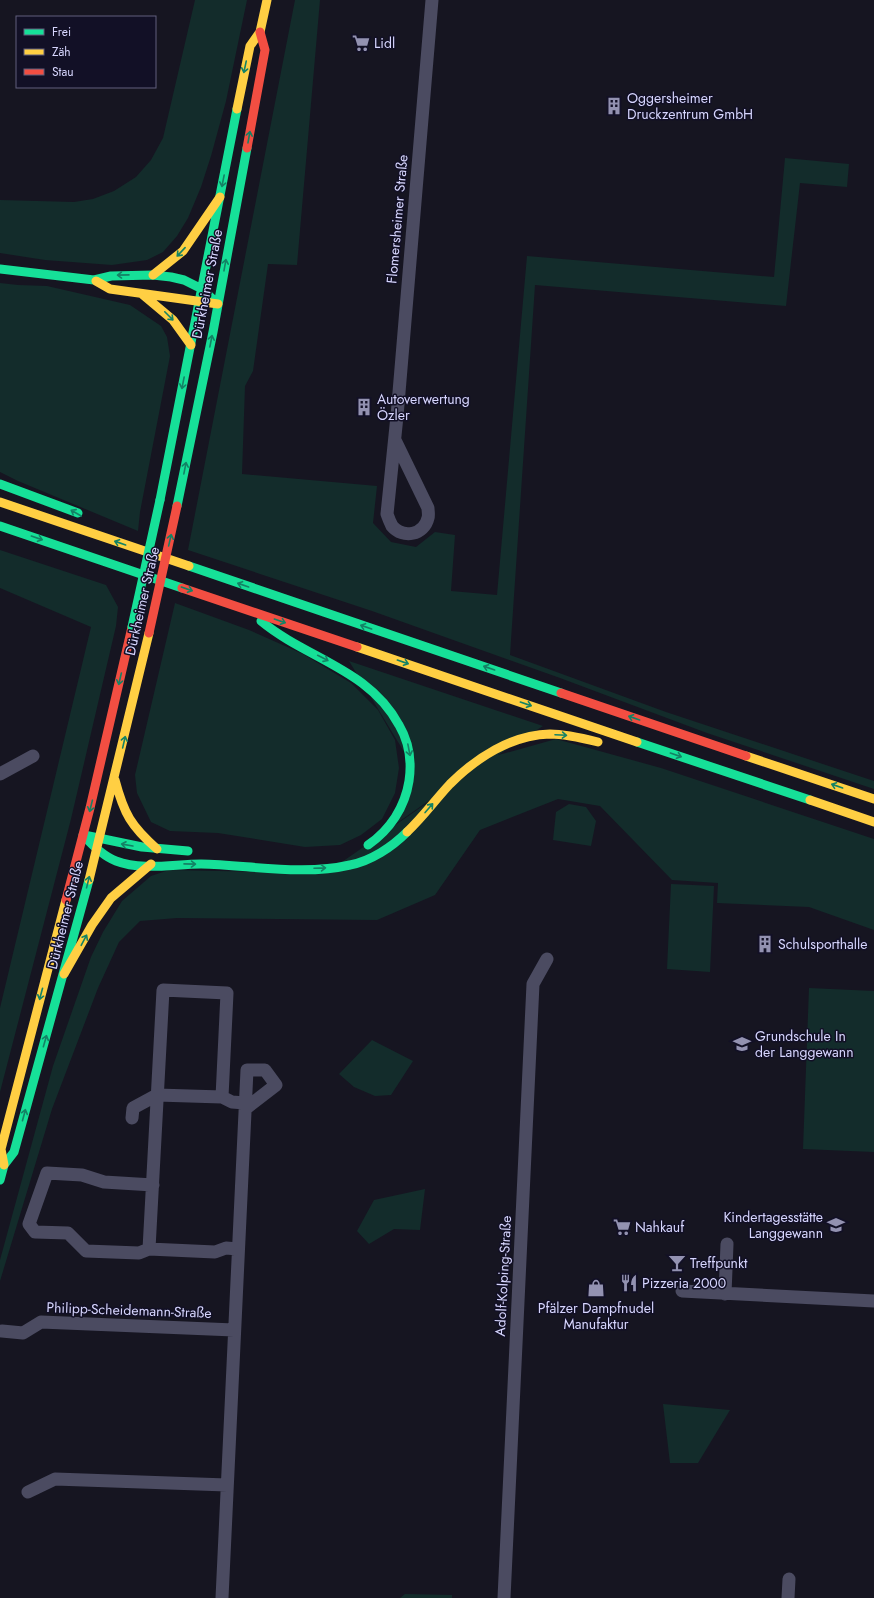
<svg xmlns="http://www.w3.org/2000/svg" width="874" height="1598" viewBox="0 0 874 1598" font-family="Jost,sans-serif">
<rect width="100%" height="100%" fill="#161521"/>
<!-- green -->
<path fill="#132c2b" d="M195,0h52l-21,101 -15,55 -10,31 -13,31 -11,18 -14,16 -16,8 -35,5 -67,-5 -45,-7v-53l74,2 19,-3 21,-8 22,-14 15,-17 12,-22z
M295,0h25l-23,265 -29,-1 -15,107 -8,15 -3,88 135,12 -4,37 18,19 25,5 19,-15 20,3 -4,56 46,4 30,-339 247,21 11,-119 64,6 -2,23 -47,-4 -14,123 -251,-21 -25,370 156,57 208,69v8l-167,-56 -147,-55 -188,-67 -184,-61z
M0,283l18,2 29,1 83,19 31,21 6,11 3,19 -30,156 -2,19 -120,-50 -18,-9z
M0,550l106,35 12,22 -2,19 -45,193 -71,273v-84l91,-381 -91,-39z
M175,603l74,27 54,24 48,29 27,27 17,30 4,28 -4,25 -13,26 -21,16 -21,10 -35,2 -87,-14 -48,-2 -19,-9 -14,-29 -2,-18z
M349,661l194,65 -96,62 -60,42 25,-65z
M556,739l105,29 213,71v91l-65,-23 -92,-4 1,-20 -46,-3 -72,-74 -42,-7 -78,31 -45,65 -58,25 -200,-2 -37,3 -21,21 -21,46 -46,121 -52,172v-21l53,-194 38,-109 12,-25 19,-31 29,-25 18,-6 157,3 169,-117z
M569,804l17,3 10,14 -5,25 -38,-6 3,-28z
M671,884l43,2 -4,86 -43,-3z
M809,988l65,3v161l-71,-3z
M372,1040l41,21 -22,34 -16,1 -21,-9 -15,-13z
M425,1189l-5,41 -26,-1 -25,15 -12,-13 17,-31z
M663,1404l67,6 -32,53h-28z
M405,1594l47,1v3h-52z"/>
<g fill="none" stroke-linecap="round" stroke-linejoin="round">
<!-- street -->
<path stroke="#4b4b61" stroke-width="13" d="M395,440l33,68c0,3 1,7 0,10 -4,17 -25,21 -36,8 -2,-4 -4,-9 -5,-12l10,-98 35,-416
M0,774l33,-18
M222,1097l5,-104 -64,-3 -14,259 66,3 11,-4 12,1
M132,1118l1,-10 24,-13 65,2 10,5 13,1
M149,1249l-10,4 -53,-2 -18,-18 -33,-1 -6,-8 18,-51 35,2 22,7 49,3
M682,1291l192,10
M725,1294l2,-50
M2,1331l21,2 18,-11 193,8
M28,1492l27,-13 172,6
M222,1598l25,-528h18l11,15 -31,24
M504,1598l29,-614 14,-25
M788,1598l1,-19"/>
<!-- fast -->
<path stroke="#16e098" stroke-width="9" d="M0,269l94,11 17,-4 42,-1 18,2 13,3 18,9 16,15
M0,484l78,29
M160,500l77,-391
M177,506l36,-174 34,-184
M0,526l182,62
M189,566l372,127
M261,621c46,38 108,48 138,104 10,17 13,36 10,56 -4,26 -19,49 -41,64
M637,742l173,58
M83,835c9,10 20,21 33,26 26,10 58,3 85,3 48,1 102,12 149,1 21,-4 42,-18 57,-33
M84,835l58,12 46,4
M0,1180l4,-15 10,-13 75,-272"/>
<!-- slow -->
<path stroke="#ffcf43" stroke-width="9" d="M237,109l13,-63 10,-14 7,-32
M153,275l30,-24 37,-54
M96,281l14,8 108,15
M142,294l31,26 18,25
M0,502l189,64
M357,647l280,95
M746,756l128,43
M115,780c9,34 16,46 42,69
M810,800l64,22
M407,832c16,-15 28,-32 43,-48 26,-26 61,-49 100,-50 16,0 32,4 48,8
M89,880l60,-247
M64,974l28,-49 19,-27 40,-34
M4,1165l-3,-16 65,-249"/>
<!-- jam -->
<path stroke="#f24e42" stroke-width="9" d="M247,148l18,-98 -5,-18
M182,588l175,59
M561,693l185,63
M66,900l24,-92 42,-181"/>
<!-- fast-bridge -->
<path stroke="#16e098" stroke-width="9" d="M132,627l28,-127"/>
<!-- jam-bridge -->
<path stroke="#f24e42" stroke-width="9" d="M149,633l28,-127"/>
</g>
<!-- one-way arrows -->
<defs><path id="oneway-shaft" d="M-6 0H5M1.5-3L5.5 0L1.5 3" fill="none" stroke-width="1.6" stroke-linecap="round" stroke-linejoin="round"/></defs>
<g stroke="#148265">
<use href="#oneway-shaft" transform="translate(245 67) rotate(102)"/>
<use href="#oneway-shaft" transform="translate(249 137) rotate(-80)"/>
<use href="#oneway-shaft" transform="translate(223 181) rotate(101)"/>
<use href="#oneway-shaft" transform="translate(181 252) rotate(133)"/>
<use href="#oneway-shaft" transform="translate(225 265) rotate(-80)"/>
<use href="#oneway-shaft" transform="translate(123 275) rotate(179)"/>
<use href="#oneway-shaft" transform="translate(169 316) rotate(45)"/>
<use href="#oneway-shaft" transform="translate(211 341) rotate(-79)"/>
<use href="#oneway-shaft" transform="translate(183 383) rotate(101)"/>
<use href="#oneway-shaft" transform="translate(185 468) rotate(-79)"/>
<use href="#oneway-shaft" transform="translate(76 513) rotate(-150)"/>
<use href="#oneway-shaft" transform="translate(37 538) rotate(19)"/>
<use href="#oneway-shaft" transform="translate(170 540) rotate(-77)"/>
<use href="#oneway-shaft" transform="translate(120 543) rotate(-161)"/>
<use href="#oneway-shaft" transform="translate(243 585) rotate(-161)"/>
<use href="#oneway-shaft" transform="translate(187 589) rotate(19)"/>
<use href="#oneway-shaft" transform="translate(280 621) rotate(19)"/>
<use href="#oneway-shaft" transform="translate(366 627) rotate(-161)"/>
<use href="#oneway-shaft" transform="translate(323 658) rotate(27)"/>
<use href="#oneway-shaft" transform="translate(403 662) rotate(19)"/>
<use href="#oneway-shaft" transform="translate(489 668) rotate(-161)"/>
<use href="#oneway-shaft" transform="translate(120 679) rotate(103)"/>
<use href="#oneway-shaft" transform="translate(526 704) rotate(19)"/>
<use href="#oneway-shaft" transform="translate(634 718) rotate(-161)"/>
<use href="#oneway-shaft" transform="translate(561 735) rotate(3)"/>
<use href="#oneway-shaft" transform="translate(124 742) rotate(-77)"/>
<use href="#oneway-shaft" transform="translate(409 750) rotate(79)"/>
<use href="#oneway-shaft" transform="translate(676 755) rotate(19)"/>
<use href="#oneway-shaft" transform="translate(837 786) rotate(-161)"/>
<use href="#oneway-shaft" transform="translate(91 806) rotate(104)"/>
<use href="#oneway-shaft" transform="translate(429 808) rotate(-49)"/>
<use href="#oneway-shaft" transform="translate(127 845) rotate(-170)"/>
<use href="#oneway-shaft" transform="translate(190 864) rotate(1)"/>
<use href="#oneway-shaft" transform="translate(320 868) rotate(-2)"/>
<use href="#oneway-shaft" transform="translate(88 882) rotate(-76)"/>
<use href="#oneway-shaft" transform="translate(84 940) rotate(-62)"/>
<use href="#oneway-shaft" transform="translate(41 994) rotate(105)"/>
<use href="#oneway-shaft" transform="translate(45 1041) rotate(-74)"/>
<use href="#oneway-shaft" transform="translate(24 1115) rotate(-75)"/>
</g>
<!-- icons -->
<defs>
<g id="supermarket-bare" transform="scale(1.38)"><path d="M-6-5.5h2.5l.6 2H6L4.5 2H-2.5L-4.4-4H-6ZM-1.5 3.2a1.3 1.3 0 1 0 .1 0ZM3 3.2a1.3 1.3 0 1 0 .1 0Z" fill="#9392b1" stroke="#121026" stroke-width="2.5" paint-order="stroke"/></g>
<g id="building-bare" transform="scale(1.38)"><path d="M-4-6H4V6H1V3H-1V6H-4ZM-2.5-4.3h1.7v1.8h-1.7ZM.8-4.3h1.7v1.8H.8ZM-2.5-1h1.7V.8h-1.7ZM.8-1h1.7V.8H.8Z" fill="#9392b1" stroke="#121026" stroke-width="2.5" paint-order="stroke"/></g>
<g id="school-bare" transform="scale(1.38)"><path d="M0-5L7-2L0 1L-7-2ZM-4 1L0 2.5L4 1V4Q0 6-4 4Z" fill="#9392b1" stroke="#121026" stroke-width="2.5" paint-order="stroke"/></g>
<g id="bar-bare" transform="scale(1.38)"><path d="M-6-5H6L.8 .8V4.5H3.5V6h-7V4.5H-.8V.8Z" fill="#9392b1" stroke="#121026" stroke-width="2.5" paint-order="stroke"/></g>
<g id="restaurant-bare" transform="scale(1.38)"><path d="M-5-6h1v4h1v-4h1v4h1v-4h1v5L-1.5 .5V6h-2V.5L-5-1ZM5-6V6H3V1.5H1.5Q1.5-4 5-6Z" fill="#9392b1" stroke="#121026" stroke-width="2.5" paint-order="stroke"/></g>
<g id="shop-bare" transform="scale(1.38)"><path d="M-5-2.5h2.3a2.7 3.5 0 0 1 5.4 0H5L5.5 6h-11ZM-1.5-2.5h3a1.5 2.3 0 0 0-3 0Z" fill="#9392b1" stroke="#121026" stroke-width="2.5" paint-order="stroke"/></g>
</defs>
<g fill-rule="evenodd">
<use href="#supermarket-bare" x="361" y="43"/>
<use href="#building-bare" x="614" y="106"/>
<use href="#building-bare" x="364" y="407"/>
<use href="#building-bare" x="765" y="944"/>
<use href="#school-bare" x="742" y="1044"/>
<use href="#school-bare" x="836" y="1225"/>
<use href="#supermarket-bare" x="622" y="1227"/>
<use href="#bar-bare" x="677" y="1263"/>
<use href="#restaurant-bare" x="629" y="1283"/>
<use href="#shop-bare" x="596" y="1288"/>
</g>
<g text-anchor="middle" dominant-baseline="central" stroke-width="3" stroke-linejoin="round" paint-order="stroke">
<!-- poi labels -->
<g font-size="14" fill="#d7d6fe" stroke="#121026" text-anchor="start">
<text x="374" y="43">Lidl</text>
<text x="627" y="98">Oggersheimer<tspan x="627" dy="16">Druckzentrum GmbH</tspan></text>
<text x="377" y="399">Autoverwertung<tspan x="377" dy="16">Özler</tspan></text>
<text x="778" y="944">Schulsporthalle</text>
<text x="755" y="1036">Grundschule In<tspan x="755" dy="16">der Langgewann</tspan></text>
<text x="823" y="1217" text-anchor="end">Kindertagesstätte<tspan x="823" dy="16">Langgewann</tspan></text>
<text x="635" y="1227">Nahkauf</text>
<text x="690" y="1263">Treffpunkt</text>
<text x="642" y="1283">Pizzeria 2000</text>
<text x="596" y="1308" text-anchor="middle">Pfälzer Dampfnudel<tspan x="596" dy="16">Manufaktur</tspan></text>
</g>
<!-- street labels -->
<g font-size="14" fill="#d7d6fe" stroke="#121026">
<text transform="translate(397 219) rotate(-85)">Flomersheimer Straße</text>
<text transform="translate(207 284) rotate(-79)">Dürkheimer Straße</text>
<text transform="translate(142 601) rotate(-77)">Dürkheimer Straße</text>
<text transform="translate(65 915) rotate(-76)">Dürkheimer Straße</text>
<text transform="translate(503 1276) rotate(-87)">Adolf-Kolping-Straße</text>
<text transform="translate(129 1310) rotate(2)">Philipp-Scheidemann-Straße</text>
</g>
</g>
<!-- legend -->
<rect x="16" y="16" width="140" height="72" fill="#121026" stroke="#615f7c"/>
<rect x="24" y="29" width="20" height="6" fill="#16e098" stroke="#615f7c"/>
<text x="52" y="36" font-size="12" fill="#d7d6fe">Frei</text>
<rect x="24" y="49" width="20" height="6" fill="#ffcf43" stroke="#615f7c"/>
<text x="52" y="56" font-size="12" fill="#d7d6fe">Zäh</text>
<rect x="24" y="69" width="20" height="6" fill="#f24e42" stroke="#615f7c"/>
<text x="52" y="76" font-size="12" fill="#d7d6fe">Stau</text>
</svg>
